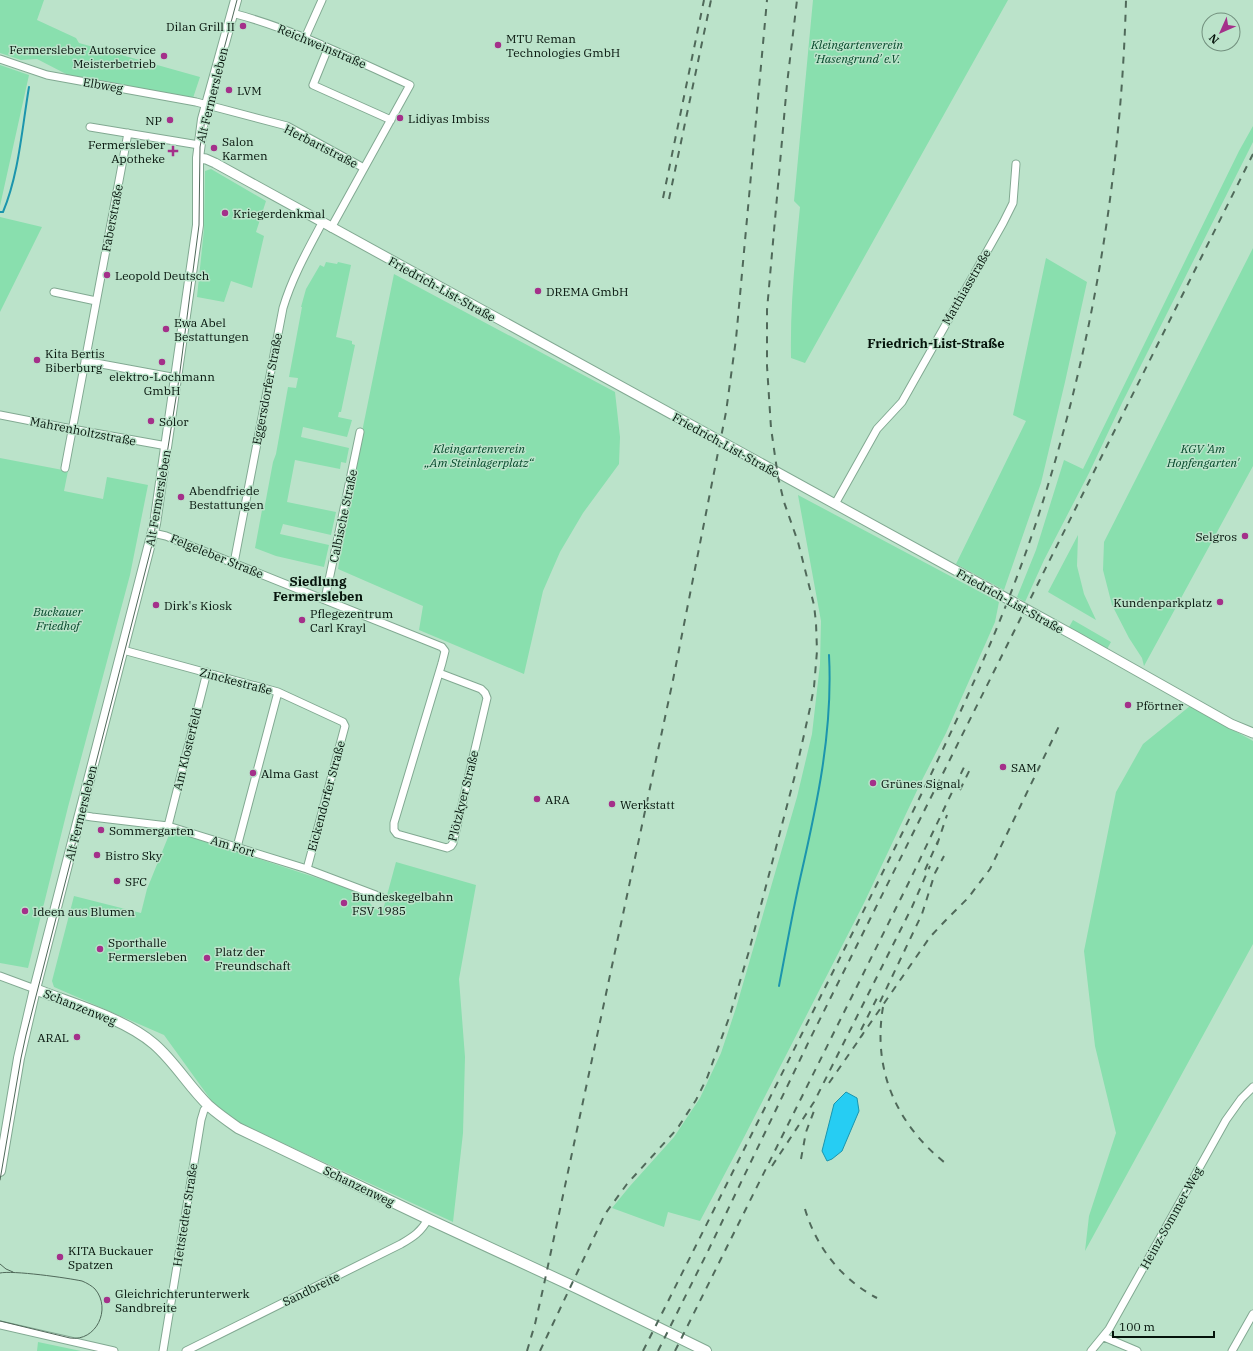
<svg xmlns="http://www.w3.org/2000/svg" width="1253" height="1351" viewBox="0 0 1253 1351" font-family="'IBM Plex Serif',serif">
<rect width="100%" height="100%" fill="#bbe3ca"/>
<!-- green -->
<path fill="#89dfae" d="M0,0h44l-7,20 39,18 3,5 121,34 -7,21 -125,-23 -31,-16 -16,1 -21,-7z
M813,0h195l-203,363 -14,-5c-1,-51 4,-100 9,-151l-6,-6z
M0,65l29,10 -29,131z
M1253,126v16l-131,261 -33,70 -45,87 -19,42 -8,-5 19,-47 28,-90 19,9 156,-318z
M211,169l55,32 -10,31 8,4 -12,52 -21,-7 -7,21 -27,-5 7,-68 1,-58z
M0,217l42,10 -42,85z
M1253,248v218l-109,200 -2,-8 -13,-20 -17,-33 -9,-35 1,-28z
M1046,258l41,24 -22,100 -24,101 -37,107 -48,-26 70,-143 -13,-6z
M326,262l11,2 1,-2 13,3 -15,72 16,4v3l3,1 -14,67h-2l-1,5 14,3 -5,17 -44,-10 -2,10 48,11 -3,15 -5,-1 -1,7 -45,-9 -8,42 49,10 -5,23 -48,-11 -3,10 49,11 -5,22 -48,-11 -21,-8 7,-38h2l9,-48 3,-8 12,-67 8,1 2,-10 -9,-1 13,-70h-1l5,-18 14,-24 4,2z
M394,274l221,118 5,45 -1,27 -36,49 -23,39 -17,39 -19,83 -105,-44 4,-24 -85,-37 25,-142z
M0,458l68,13 -4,20 39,8 4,-22 41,8 -18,90 -62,232 -40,161 -28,-5z
M798,495l201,107 -4,20 -49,111 -25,49 -57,121 -125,244 -39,74 -32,-9 -4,15 -52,-19 18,-22 44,-49 26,-39 21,-45 15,-45 61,-211 15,-63 8,-70 1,-43z
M1078,535l-1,31 7,28 12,26 -48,-28z
M1073,620l38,22 -4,7 -38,-22z
M1190,706l63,35v203l-168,307 4,-35 27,-83 -21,-87 -11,-95 32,-159 27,-48z
M171,830l198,65 -1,6 7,8 8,1 13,-48 80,23 -17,94 6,78 -2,76 -10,89 -216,-100 -20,-15 -6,-7 -47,-65 -110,-48 -2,-6 22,-85 67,17 6,-24z
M38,1342l43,9h-44z"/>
<!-- water -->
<path fill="#26cdf3" stroke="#1c95ad" d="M846,1092l11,6 2,13 -17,40 -10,8 -5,2 -5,-10 12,-47z"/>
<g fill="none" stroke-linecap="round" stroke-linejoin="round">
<!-- stream -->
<path stroke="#1c95ad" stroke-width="2" d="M0,212h3c16,-38 19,-84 26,-125
M779,986c7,-36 13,-71 21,-107 17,-74 33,-148 29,-224"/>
<!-- minor casing -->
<g stroke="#82a992" stroke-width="9">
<path id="minor" d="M232,13c62,16 120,46 178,72l-79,143
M305,38l17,-38
M328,48l-15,37 78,35
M0,59l47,16 149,27 91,24 77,42
M90,127l109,18
M54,292l42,9
M85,361l92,17
M0,415l72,14 95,17
M65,468l63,-335
M835,504l42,-75 25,-27 101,-179 10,-20 3,-39
M153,533l13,3 276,111 3,4 -3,12 -48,160v7l3,4 50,14 4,-2 2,-3 34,-145 -2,-5 -4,-4 -42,-16
M234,563l49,-255c9,-30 24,-57 39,-85
M325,599l35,-167
M123,650l155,42 65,30 2,4 -38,143
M80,815l12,2 76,9 139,43 74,28
M168,826l39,-154
M237,847l41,-155
M0,976l35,13
M0,1325l114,26
M1104,1337l33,14
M163,1351l38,-231 3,-10 5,-4
M186,1351l215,-107c12,-7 20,-12 27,-25
M1091,1351l18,-22 117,-209 15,-21 12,-12
M1232,1351l21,-37"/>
</g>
<!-- tertiary casing -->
<g stroke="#82a992" stroke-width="11">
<path id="tertiary" d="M198,158l8,1 9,4 860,473 156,88 22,9"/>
</g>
<!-- secondary casing -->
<g stroke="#82a992" stroke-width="12">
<path id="secondary" d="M35,989c37,15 89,29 119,55 21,18 35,43 55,62 9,8 19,15 29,22l190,91 151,70 127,62
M0,1171l19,-113 16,-69 120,-465 43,-299v-67l5,-39 33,-119"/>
</g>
<!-- minor -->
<use href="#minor" stroke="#fff" stroke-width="7"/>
<!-- tertiary -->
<use href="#tertiary" stroke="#fff" stroke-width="9"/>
<!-- secondary -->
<use href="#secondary" stroke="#fff" stroke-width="10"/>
<!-- tram -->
<path stroke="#50695a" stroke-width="1" d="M0,1180l21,-122 5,-23 127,-494 26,-162 20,-154 1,-78 5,-27 32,-120
M0,1264l6,5 7,3
M0,1273c12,-3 68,5 82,8 5,2 10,5 13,8 17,20 1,53 -25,49l-70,-17"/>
<!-- rail -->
<path stroke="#50695a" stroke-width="2" stroke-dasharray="7 7" stroke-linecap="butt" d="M663,198l41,-198
M669,199l42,-199
M960,790l12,-25
M937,845l10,-30
M925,870l13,-29
M880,1002l42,-88 13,-41 9,-17
M883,1007c-11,65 15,120 66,159
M861,1030l18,-36
M860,1038l70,-101 16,-17 22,-22 22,-29 71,-147
M829,1083l34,-49
M801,1159l5,-27 8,-21
M772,1166l42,-64 98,-195 18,-41
M805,1209c11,38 37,71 72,89
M527,1351l8,-27 8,-35 130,-609 53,-268 10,-73 31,-339
M540,1351l65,-137 22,-30 50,-55 19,-29 11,-22 23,-63 19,-64 46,-176 15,-67 4,-21 3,-36 -1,-28 -2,-18 -16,-63 -14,-40 -6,-25 -7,-49 -4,-62v-56l3,-34 17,-192 10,-84
M643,1351c71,-141 141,-282 212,-423 65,-131 132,-260 179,-399 57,-171 87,-349 92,-529
M658,1351l50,-100 102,-212 443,-885
M675,1351l236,-473 55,-115"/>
</g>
<!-- markers -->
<g fill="#a4308a" stroke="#bbe3ca" stroke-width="1.5">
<circle cx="243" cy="26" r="4"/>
<circle cx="498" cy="45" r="4"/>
<circle cx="164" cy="56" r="4"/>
<circle cx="229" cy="90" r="4"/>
<circle cx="400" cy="118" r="4"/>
<circle cx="170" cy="120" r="4"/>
<circle cx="214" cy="148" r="4"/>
<path d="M171 145h4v4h4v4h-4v4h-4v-4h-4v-4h4z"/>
<circle cx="225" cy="213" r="4"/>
<circle cx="107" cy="275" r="4"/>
<circle cx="538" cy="291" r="4"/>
<circle cx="166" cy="329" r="4"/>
<circle cx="37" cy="360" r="4"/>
<circle cx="162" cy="362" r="4"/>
<circle cx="151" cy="421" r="4"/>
<circle cx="181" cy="497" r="4"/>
<circle cx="1245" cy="536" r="4"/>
<circle cx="1220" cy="602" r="4"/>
<circle cx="156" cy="605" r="4"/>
<circle cx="302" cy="620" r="4"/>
<circle cx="1128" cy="705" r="4"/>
<circle cx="1003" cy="767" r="4"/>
<circle cx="253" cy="773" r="4"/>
<circle cx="873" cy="783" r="4"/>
<circle cx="537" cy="799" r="4"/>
<circle cx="612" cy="804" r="4"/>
<circle cx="101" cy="830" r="4"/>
<circle cx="97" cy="855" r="4"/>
<circle cx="117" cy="881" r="4"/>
<circle cx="344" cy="903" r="4"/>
<circle cx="25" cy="911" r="4"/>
<circle cx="100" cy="949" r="4"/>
<circle cx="207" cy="958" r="4"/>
<circle cx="77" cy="1037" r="4"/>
<circle cx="60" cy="1257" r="4"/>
<circle cx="107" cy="1300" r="4"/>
</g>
<g text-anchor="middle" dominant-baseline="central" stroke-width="3" stroke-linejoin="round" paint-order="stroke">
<!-- poi labels -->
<g font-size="12" fill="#05130b" stroke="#bbe3ca" text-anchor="start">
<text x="235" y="26" text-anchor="end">Dilan Grill II</text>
<text x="506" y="38">MTU Reman<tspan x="506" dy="14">Technologies GmbH</tspan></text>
<text x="156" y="49" text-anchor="end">Fermersleber Autoservice<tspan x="156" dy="14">Meisterbetrieb</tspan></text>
<text x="237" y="90">LVM</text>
<text x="408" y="118">Lidiyas Imbiss</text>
<text x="162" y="120" text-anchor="end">NP</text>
<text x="222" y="141">Salon<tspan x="222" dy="14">Karmen</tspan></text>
<text x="165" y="144" text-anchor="end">Fermersleber<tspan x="165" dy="14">Apotheke</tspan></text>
<text x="233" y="213">Kriegerdenkmal</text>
<text x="115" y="275">Leopold Deutsch</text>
<text x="546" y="291">DREMA GmbH</text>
<text x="174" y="322">Ewa Abel<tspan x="174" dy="14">Bestattungen</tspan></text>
<text x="45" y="353">Kita Bertis<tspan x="45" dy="14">Biberburg</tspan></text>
<text x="162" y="376" text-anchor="middle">elektro-Lochmann<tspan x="162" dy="14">GmbH</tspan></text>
<text x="159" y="421">Sólor</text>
<text x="189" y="490">Abendfriede<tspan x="189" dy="14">Bestattungen</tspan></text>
<text x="1237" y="536" text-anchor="end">Selgros</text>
<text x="1212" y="602" text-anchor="end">Kundenparkplatz</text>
<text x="164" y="605">Dirk's Kiosk</text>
<text x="310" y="613">Pflegezentrum<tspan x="310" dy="14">Carl Krayl</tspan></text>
<text x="1136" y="705">Pförtner</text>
<text x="1011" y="767">SAM</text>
<text x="261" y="773">Alma Gast</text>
<text x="881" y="783">Grünes Signal</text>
<text x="545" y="799">ARA</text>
<text x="620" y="804">Werkstatt</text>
<text x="109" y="830">Sommergarten</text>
<text x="105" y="855">Bistro Sky</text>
<text x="125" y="881">SFC</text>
<text x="352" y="896">Bundeskegelbahn<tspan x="352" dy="14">FSV 1985</tspan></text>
<text x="33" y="911">Ideen aus Blumen</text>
<text x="108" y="942">Sporthalle<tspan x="108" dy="14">Fermersleben</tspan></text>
<text x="215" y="951">Platz der<tspan x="215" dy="14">Freundschaft</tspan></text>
<text x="69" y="1037" text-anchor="end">ARAL</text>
<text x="68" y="1250">KITA Buckauer<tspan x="68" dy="14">Spatzen</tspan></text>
<text x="115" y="1293">Gleichrichterunterwerk<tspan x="115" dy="14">Sandbreite</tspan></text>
</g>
<!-- park labels -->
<g font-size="12" font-style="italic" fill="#04472a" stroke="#bbe3ca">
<text x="857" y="44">Kleingartenverein<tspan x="857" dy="14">'Hasengrund' e.V.</tspan></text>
<text x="479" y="448">Kleingartenverein<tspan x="479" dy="14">„Am Steinlagerplatz“</tspan></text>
<text x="1203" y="448">KGV 'Am<tspan x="1203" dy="14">Hopfengarten'</tspan></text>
<text x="58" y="611">Buckauer<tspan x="58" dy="14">Friedhof</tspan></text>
</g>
<!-- street labels -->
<g font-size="12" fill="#05130b" stroke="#bbe3ca">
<text transform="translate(322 46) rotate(23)">Reichweinstraße</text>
<text transform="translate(103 85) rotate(10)">Elbweg</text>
<text transform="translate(212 95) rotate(-76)">Alt Fermersleben</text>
<text transform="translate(321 146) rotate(27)">Herbartstraße</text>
<text transform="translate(112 218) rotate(-79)">Faberstraße</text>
<text transform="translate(966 287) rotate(-60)">Matthiasstraße</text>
<text transform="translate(442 289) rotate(29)">Friedrich-List-Straße</text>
<text transform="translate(267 389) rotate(-79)">Eggersdorfer Straße</text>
<text transform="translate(83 431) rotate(11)">Mahrenholtzstraße</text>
<text transform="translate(726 445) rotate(29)">Friedrich-List-Straße</text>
<text transform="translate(158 498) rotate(-80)">Alt Fermersleben</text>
<text transform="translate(343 516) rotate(-78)">Calbische Straße</text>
<text transform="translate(217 556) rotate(22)">Felgeleber Straße</text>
<text transform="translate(1010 601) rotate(29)">Friedrich-List-Straße</text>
<text transform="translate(236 681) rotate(15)">Zinckestraße</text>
<text transform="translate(187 749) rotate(-76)">Am Klosterfeld</text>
<text transform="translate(326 796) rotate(-75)">Eickendorfer Straße</text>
<text transform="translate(463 796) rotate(-76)">Plötzkyer Straße</text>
<text transform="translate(81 813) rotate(-76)">Alt Fermersleben</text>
<text transform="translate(233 846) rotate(17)">Am Fort</text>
<text transform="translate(80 1007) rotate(22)">Schanzenweg</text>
<text transform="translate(359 1186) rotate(26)">Schanzenweg</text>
<text transform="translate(185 1215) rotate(-81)">Hettstedter Straße</text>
<text transform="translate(1171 1218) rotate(-61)">Heinz-Sommer-Weg</text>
<text transform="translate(311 1289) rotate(-26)">Sandbreite</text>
</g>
<!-- neighbourhood labels -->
<g font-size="13" font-weight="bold" fill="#05130b" stroke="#bbe3ca">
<text x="936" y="343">Friedrich-List-Straße</text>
<text x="318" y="581">Siedlung<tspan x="318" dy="15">Fermersleben</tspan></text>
</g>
</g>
<!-- north arrow -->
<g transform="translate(1221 32) rotate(225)"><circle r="19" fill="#bbe3ca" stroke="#72907e"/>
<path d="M0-3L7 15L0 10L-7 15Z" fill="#a4308a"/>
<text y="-6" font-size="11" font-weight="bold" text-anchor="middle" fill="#05130b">N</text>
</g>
<!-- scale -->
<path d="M1113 1331v6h101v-6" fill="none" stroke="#05130b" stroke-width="2"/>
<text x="1119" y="1331" font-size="12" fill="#05130b" stroke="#bbe3ca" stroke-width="3" paint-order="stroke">100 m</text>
</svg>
